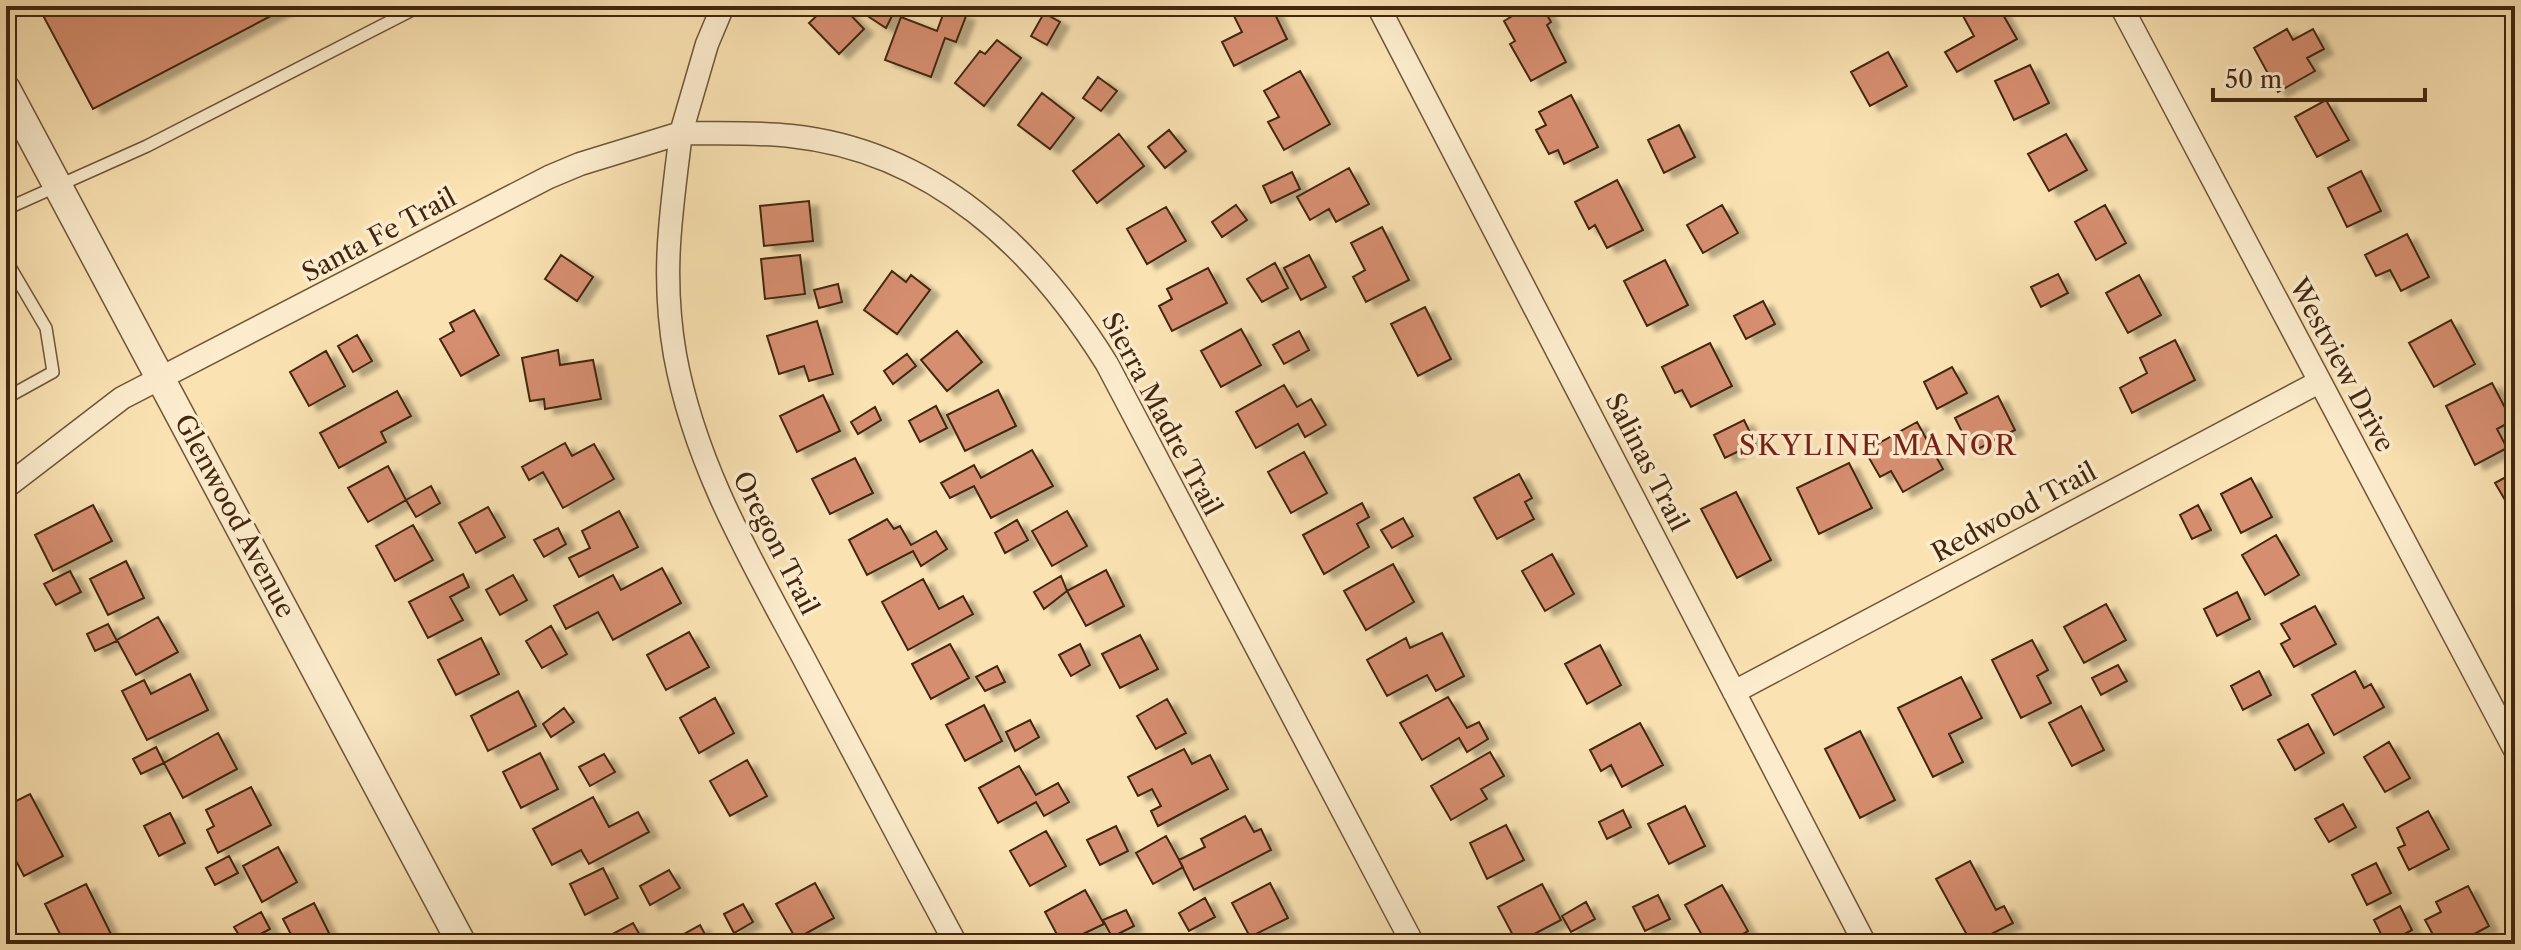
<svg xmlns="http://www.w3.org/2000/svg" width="2521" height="950" viewBox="0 0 2521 950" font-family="'Libre Caslon Text',serif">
<defs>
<filter id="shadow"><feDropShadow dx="9" dy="5" stdDeviation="2" flood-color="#0004"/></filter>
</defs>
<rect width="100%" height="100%" fill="#fae2b2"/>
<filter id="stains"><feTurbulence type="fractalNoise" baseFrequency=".0025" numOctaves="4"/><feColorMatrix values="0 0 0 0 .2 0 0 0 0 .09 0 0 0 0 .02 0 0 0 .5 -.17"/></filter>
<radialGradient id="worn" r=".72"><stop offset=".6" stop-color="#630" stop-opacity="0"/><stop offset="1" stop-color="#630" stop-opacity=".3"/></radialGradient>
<!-- building -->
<path fill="#d68e70" stroke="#422610" stroke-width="2" filter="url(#shadow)" d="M38,6h252l-197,103z
M827,6h15l22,23 -25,25 -30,-31z
M874,6h23l-11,22 -17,-11z
M1234,6h37l16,33 -53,27 -12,-24 20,-10 -12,-24z
M1529,6h13l9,16 -4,3 19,37 -35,19 -21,-37 5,-3 -11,-20z
M1981,6h17l19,33 -60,33 -12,-20 29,-16 -11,-20z
M945,9l21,7 -10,26 -11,-4 -14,39 -46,-17 16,-43 36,14z
M1044,13l16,9 -13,23 -16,-9z
M2287,29l6,11 20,-11 11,20 -17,9 8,13 -37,21 -24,-44z
M997,40l24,18 -37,48 -29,-23 25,-32 5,3z
M1888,52l19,34 -37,20 -19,-34z
M2030,65l19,38 -35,17 -19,-39z
M1300,71l30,53 -46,26 -16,-28 11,-5 -15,-26z
M1098,77l19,14 -16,20 -18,-13z
M1042,93l32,25 -24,31 -32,-24z
M1571,95l27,52 -34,17 -6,-14 -9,4 -13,-24 10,-5 -7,-13z
M2326,100l23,40 -32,17 -22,-40z
M1679,125l16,32 -31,16 -16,-33z
M1169,130l17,21 -21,17 -17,-21z
M1119,134l25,32 -47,37 -24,-32z
M2066,134l21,36 -38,21 -21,-37z
M1349,168l20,36 -33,18 -7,-13 -19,11 -13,-23z
M2361,171l20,40 -34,16 -19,-39z
M1292,172l8,17 -29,14 -8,-17z
M1617,180l26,50 -36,18 -12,-23 -6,4 -14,-27z
M809,201l4,40 -49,5 -4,-40z
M1236,205l11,15 -25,17 -10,-15z
M1722,205l16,28 -35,20 -16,-28z
M2105,205l21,38 -30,17 -21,-38z
M1166,207l20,34 -39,23 -20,-35z
M1382,227l27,53 -43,22 -13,-25 12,-7 -14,-27z
M2407,234l22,43 -28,14 -11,-21 -14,6 -11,-21z
M561,255l32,22 -16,24 -32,-22z
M800,255l5,39 -40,5 -4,-40z
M1309,255l17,32 -25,13 -17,-32z
M1665,260l23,45 -41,21 -23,-45z
M1275,263l13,25 -26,14 -15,-23z
M1208,268l19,35 -55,28 -13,-25 13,-7 -5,-10z
M892,271l14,11 5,-7 19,15 -33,44 -33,-24z
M2058,274l10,19 -27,14 -10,-20z
M2139,275l22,40 -33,18 -22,-40z
M838,284l4,18 -23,6 -5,-18z
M1763,301l12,23 -29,15 -12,-23z
M1425,307l26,52 -33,17 -27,-52z
M474,310l25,45 -38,21 -21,-37 14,-8 -4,-8z
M2451,320l24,44 -41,23 -25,-44z
M817,321l16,53 -24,7 -5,-15 -25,8 -12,-38z
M1241,329l20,36 -40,22 -20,-36z
M957,331l25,31 -35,29 -26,-31z
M1299,331l10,19 -25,14 -11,-19z
M357,335l15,26 -19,11 -15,-26z
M2175,340l20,40 -63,33 -12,-25 27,-15 -7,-15z
M1710,343l22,43 -41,21 -9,-17 -7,3 -13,-26z
M558,350l2,15 33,-5 8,39 -56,10 -1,-10 -14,2 -8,-43z
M326,351l19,35 -36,20 -19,-34z
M907,354l9,12 -23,18 -9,-13z
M1952,367l15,26 -30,16 -13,-27z
M2492,383l20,38 -15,8 10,19 -32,17 -29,-59z
M1284,385l13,22 14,-8 15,26 -21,12 -7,-13 -42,24 -20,-36z
M998,390l18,36 -51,25 -18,-36z
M397,391l14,25 -30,16 5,10 -47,26 -19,-35z
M823,395l17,36 -43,21 -17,-36z
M1998,396l17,34 -43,22 -17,-34z
M936,406l11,22 -27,14 -11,-21z
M875,407l6,13 -23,14 -7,-12z
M1744,420l11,23 -30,15 -11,-23z
M1917,422l26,47 -40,23 -12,-21 -11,6 -15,-26z
M565,443l7,13 22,-12 20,35 -51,29 -20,-36 -14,8 -7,-13z
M1032,450l21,36 -62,32 -17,-32 -24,12 -9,-15 33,-18 7,13z
M1304,452l23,41 -36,20 -23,-41z
M855,458l18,35 -43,21 -18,-35z
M1849,463l23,45 -53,26 -22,-46z
M388,466l18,34 -38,22 -20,-34z
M2515,472v45l-20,-34z
M1519,474l13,24 -7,4 9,17 -37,20 -23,-41z
M2251,478l21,39 -31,16 -20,-39z
M431,486l9,17 -24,14 -10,-17z
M1736,492l35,68 -34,18 -36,-69z
M1362,503l7,14 -12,7 12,23 -45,27 -21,-39z
M93,505l19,36 -59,30 -18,-36z
M2198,505l13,25 -19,9 -12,-24z
M488,507l17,30 -29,16 -17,-30z
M619,511l19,36 -59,30 -10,-19 21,-10 -8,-17z
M1067,511l20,35 -35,20 -20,-35z
M1403,518l10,18 -21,12 -11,-18z
M887,519l7,10 6,-3 11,19 25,-14 11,18 -26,17 -8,-15 -46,24 -18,-35z
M1017,520l11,20 -23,13 -10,-20z
M413,525l20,35 -38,21 -19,-35z
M558,528l8,16 -22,13 -10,-17z
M2276,535l23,40 -34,20 -23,-40z
M1552,554l22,40 -29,17 -23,-40z
M126,561l18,37 -36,17 -18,-36z
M1393,564l21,38 -48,28 -22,-39z
M662,568l19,35 -68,37 -15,-28 -32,17 -12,-23 59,-31 8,15z
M1106,570l18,36 -38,20 -19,-35z
M70,571l11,21 -25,13 -12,-21z
M463,574l6,13 -19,10 13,23 -35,18 -19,-36z
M513,575l14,25 -27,15 -14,-25z
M1061,576l6,15 -23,18 -10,-17z
M923,579l16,30 24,-13 10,18 -65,36 -26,-48z
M2237,592l13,27 -33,17 -13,-27z
M2106,604l20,36 -42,23 -20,-36z
M2315,606l21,38 -42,23 -13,-23 9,-5 -9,-15z
M158,617l20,35 -42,23 -19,-35z
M108,624l9,17 -22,10 -8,-17z
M551,626l16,28 -25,14 -16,-27z
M689,632l20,35 -43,23 -19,-35z
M1442,633l22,43 -28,15 -9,-16 -40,21 -20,-36 39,-22 4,10z
M1140,635l18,34 -38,19 -18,-34z
M481,638l18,36 -43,21 -18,-35z
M2032,640l16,30 -11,6 14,27 -30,15 -29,-58z
M950,644l19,34 -38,21 -19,-35z
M1080,644l10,21 -19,11 -12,-21z
M1600,645l21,40 -34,19 -22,-40z
M2118,665l9,16 -26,14 -9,-17z
M997,666l8,16 -20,9 -9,-14z
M2259,671l12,24 -28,15 -12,-24z
M2355,671l9,17 7,-4 13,23 -50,28 -22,-40z
M190,674l18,36 -61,30 -25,-49 22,-11 7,14z
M1961,677l21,41 -33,16 14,28 -30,15 -35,-69z
M518,691l18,35 -48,25 -17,-35z
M1448,697l19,31 12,-6 9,17 -21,13 -8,-14 -37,22 -22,-37z
M715,698l19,35 -35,20 -19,-35z
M1167,699l19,34 -30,16 -19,-33z
M984,705l18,36 -37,20 -19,-36z
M2081,706l23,44 -32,16 -23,-43z
M564,708l10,14 -23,15 -8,-13z
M1030,720l9,17 -24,14 -9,-19z
M1640,723l23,42 -41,22 -11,-22 -10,6 -11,-21z
M2308,724l16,29 -29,17 -17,-30z
M1860,731l35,69 -35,18 -35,-69z
M218,733l19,36 -54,29 -19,-35z
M2389,742l21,36 -25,14 -21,-35z
M156,747l8,16 -23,11 -8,-15z
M1184,749l8,15 18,-9 18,34 -70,37 -7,-15 10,-5 -9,-17 -14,7 -10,-19z
M1490,752l14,24 -23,13 6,10 -36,21 -20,-34z
M540,753l18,36 -37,19 -18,-36z
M604,754l11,18 -25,14 -11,-19z
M747,760l20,36 -37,20 -20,-35z
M1019,766l17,29 22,-12 11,19 -25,14 -8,-14 -38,21 -19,-35z
M251,787l20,38 -53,28 -11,-23 7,-4 -8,-16z
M30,794l33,62 -39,20 -18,-34v-36z
M593,797l16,30 29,-15 11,20 -60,32 -8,-14 -29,15 -19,-36z
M2343,804l13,23 -27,15 -14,-23z
M1685,806l20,40 -36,18 -21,-40z
M1623,810l8,17 -24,12 -8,-17z
M2428,811l21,38 -40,21 -11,-22 7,-3 -8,-17z
M170,813l15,30 -26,13 -15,-30z
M1245,816l9,16 7,-3 10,21 -77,40 -15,-30 26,-13 -4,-8z
M1506,825l18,35 -37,19 -17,-36z
M1116,826l12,25 -28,14 -13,-25z
M1046,831l20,35 -36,20 -20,-35z
M1166,836l17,31 -30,17 -17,-31z
M278,847l19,35 -35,20 -19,-36z
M229,856l9,17 -23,12 -9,-17z
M1970,861l26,49 8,-4 9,17 -41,21 -36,-65z
M2376,863l15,30 -24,12 -15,-30z
M603,868l15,30 -33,17 -15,-31z
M669,870l11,18 -30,17 -10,-19z
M815,883l19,35 -38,21 -20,-35z
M1270,883l18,35 -38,19 -18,-34z
M86,884l27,54 -12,6h-36l-20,-40z
M1542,884l19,36 -44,23 -19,-36z
M1722,885l26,46 -23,13h-18l-22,-39z
M2468,886l21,40 -33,18h-18l-13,-24 16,-8 -5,-10z
M1085,890l19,34 -42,20 -17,-32z
M1658,895l12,24 -25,12 -12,-24z
M1205,898l10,19 -26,14 -10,-18z
M1586,902l9,17 -24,13 -9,-16z
M314,903l18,36 -11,5h-25l-13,-25z
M743,904l10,18 -19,11 -10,-19z
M2400,906l12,24 -26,14 -12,-24z
M1126,910l8,16 -22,11 -9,-17z
M261,912l9,17 -26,14 -10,-16z
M633,923l12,21h-51z
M700,925l10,19h-37l-2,-3z"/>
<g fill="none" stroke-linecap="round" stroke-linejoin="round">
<!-- service casing -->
<g stroke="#705538" stroke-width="14">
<path id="service" d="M6,209l141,-63 273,-140
M6,260l40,68 7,44 -47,26"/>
</g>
<!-- minor casing -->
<g stroke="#705538" stroke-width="25">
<path id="minor" d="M1378,6l487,938
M2121,6l394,744
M6,487l116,-89 427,-221 31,-13 101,-31 26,-89 16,-38
M1734,692l585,-310
M956,944c-52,-96 -103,-193 -154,-289 -52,-97 -107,-190 -127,-300 -14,-81 -4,-142 6,-222 36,1 74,-1 110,3 142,15 244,112 316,228l306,580"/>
</g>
<!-- tertiary casing -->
<g stroke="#705538" stroke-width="31">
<path id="tertiary" d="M6,89l456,855"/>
</g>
<!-- service -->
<use href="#service" stroke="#fceccd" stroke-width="11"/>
<!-- minor -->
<use href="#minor" stroke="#fceccd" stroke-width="22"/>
<!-- tertiary -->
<use href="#tertiary" stroke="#fceccd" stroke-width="28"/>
</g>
<g text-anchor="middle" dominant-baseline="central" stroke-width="7" stroke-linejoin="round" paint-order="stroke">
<!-- street labels -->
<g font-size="26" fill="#422610" stroke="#fceccd">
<text transform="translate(379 235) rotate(-28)">Santa Fe Trail</text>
<text transform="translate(2342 365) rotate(62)">Westview Drive</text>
<text transform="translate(1162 414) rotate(62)">Sierra Madre Trail</text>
<text transform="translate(1647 462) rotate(63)">Salinas Trail</text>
<text transform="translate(2014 512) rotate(-28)">Redwood Trail</text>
<text transform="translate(235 516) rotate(62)">Glenwood Avenue</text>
<text transform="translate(776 543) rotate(63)">Oregon Trail</text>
</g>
<!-- neighbourhood labels -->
<g font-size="28" letter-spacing="2" fill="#7a1f14" stroke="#fceccd">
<text x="1878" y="445">SKYLINE MANOR</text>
</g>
</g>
<!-- margin -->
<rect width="2521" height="950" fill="none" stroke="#fae2b2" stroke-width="32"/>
<rect x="8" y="8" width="2505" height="934" fill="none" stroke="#422610" stroke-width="4"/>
<rect x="16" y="16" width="2489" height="918" fill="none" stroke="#422610" stroke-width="2"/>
<!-- scale -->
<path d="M2213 88v12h212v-12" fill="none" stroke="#422610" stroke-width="4"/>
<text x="2225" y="88" font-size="24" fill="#422610" stroke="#fceccd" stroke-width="6" paint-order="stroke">50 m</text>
<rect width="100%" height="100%" filter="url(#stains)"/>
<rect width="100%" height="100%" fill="url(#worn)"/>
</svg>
